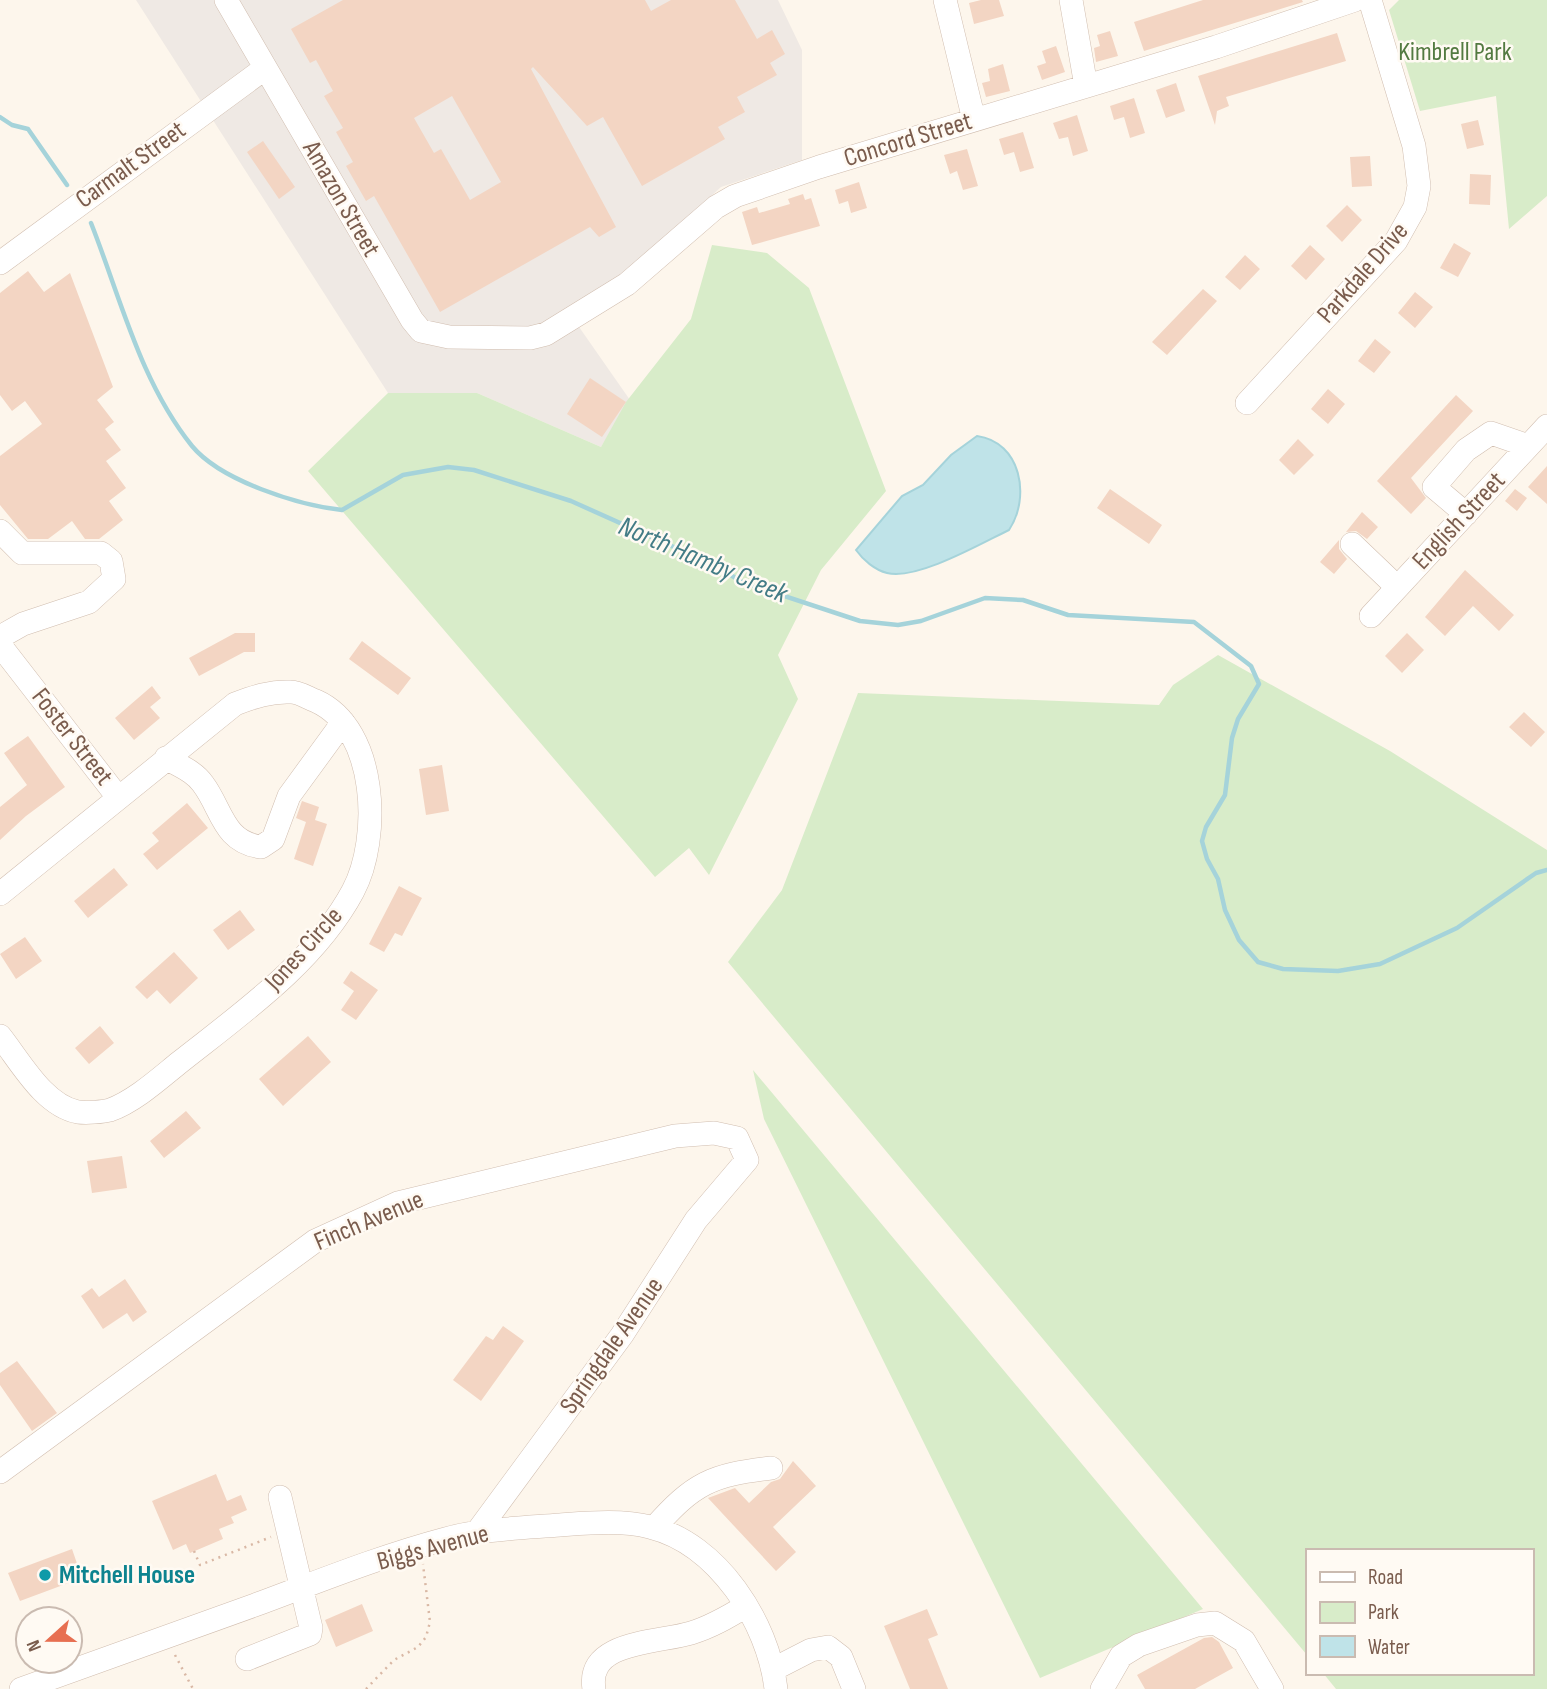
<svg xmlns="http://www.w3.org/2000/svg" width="1547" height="1689" viewBox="0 0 1547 1689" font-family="'Sofia Sans Condensed',sans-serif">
<rect width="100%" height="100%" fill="#fdf6ec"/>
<!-- industrial -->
<path fill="#efe9e4" d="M136,0h642l24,50v110l-81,27 -105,95 -46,32 60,86 -29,47 -124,-54h-89z"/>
<!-- green -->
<path fill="#d8ecc9" d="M1399,0h148v196l-38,33 -13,-133 -76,15 -31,-101z
M712,245l55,8 42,35 77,203 -65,79 -43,85 20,44 -89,176 -20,-27 -34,29 -347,-406 80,-78h89l124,54 25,-45 65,-83z
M1218,655l172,96 157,99v839h-211l-13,-16h208v-122h-224v104l-579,-693 54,-72 76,-197 301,12 14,-20z
M753,1070l450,539 -163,69 -276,-559z"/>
<!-- water -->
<path fill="#bfe3e8" stroke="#a5d3da" stroke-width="2" d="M977,436c44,6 54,61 32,94 -27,13 -93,51 -122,43 -12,-3 -24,-13 -31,-23l46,-54 21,-11 28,-30z"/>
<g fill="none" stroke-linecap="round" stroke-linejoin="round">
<!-- stream -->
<path stroke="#a5d3da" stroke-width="4.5" d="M0,117l12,8 16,4 39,56
M91,223c30,76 49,158 101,223 29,35 106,59 150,64l61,-35 45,-8 26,3 97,31 145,65 26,16 118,39 38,4 23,-4 64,-23 38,2 45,15 126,7 57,44 8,18 -21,35 -6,19 -7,57 -19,32 -4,14 5,18 11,20 7,31 14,30 19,22 25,7 55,2 42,-7 77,-36 79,-55 11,-3"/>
</g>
<!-- building -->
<path fill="#f3d5c3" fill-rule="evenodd" d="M343,0h302l6,11 20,-11h64l22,39 15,-9 13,24 -15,9 7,12 -40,22 8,15 -27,15 7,12 -83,47 -39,-69 -16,9 -54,-59 -2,2 85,158 -17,10 -9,-10 -150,85 -66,-116 -8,5 -20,-35 7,-4 -17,-30 7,-4 -19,-32 9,-5 -17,-31 -6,3 -19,-34zM452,96l49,86 -31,18 -29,-51 -7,4 -20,-35z
M981,0h18l5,16 -30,8 -5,-21z
M1203,0h99l1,2 -159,49 -10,-29z
M1110,31l8,25 -22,6 -2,-14 6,-2 -3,-11z
M1337,33l9,28 -120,36 3,9 -12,5 -2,14 -17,-49z
M1056,46l9,26 -23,8 -5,-14 9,-3 -4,-12z
M1003,64l7,27 -24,6 -4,-14 8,-2 -2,-12z
M1176,83l9,28 -19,7 -10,-28z
M1134,98l11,35 -15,5 -6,-21 -10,3 -4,-14z
M1077,115l11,36 -15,5 -5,-19 -9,2 -6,-16z
M1478,120l6,25 -17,4 -6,-25z
M1023,132l11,36 -14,4 -6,-20 -10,3 -5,-16z
M263,141l32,46 -16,12 -32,-47z
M967,149l11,37 -15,4 -6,-19 -7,3 -6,-19z
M1370,156l2,30 -20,1 -2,-30z
M1470,174l21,1 -1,30 -21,-1z
M859,182l8,26 -16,5 -3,-12 -9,3 -4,-14z
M803,194l2,6 6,-2 9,28 -68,19 -10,-33 15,-5 2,6 31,-9 -2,-5z
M1347,205l15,15 -20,22 -16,-16z
M1454,243l17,10 -13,24 -18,-9z
M1310,245l15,14 -19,21 -15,-14z
M1245,255l15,14 -20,21 -15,-13z
M28,271l16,21 26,-19 43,114 -16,13 17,22 -9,7 16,21 -15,11 20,27 -17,13 14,19 -24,19h-14l-13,-18 -24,18h-20l-28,-34v-49l42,-32 -17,-23 -13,10 -12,-16v-102z
M1203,289l14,12 -50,54 -15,-13z
M1415,292l18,15 -18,21 -17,-15z
M1375,339l16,13 -17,21 -16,-12z
M590,378l36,24 -24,35 -35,-23z
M1328,389l17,15 -17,20 -17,-15z
M1456,395l17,16 -62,67 15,20 -15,16 -34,-33z
M1298,439l16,16 -20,20 -15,-15z
M1547,466v38l-19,-17z
M1110,489l52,36 -13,19 -52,-36z
M1515,489l12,9 -10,13 -12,-10z
M1362,512l16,15 -11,12 -11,-8 -10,1z
M1339,540v9l8,10 -13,15 -14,-12z
M1465,570l49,45 -15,16 -26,-25 -28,30 -20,-19z
M235,633h20v19h-11l-45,24 -10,-18z
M1407,633l17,17 -22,23 -17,-17z
M362,641l49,37 -13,17 -49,-36z
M152,686l9,12 -11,9 10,11 -26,22 -19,-22z
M1524,712l21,20 -14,15 -22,-20z
M28,736l37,51 -39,29 -26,24v-33l27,-22 -23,-32z
M442,765l7,46 -23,4 -7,-46z
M302,801l17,6 -4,13 12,4 -14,42 -19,-7 12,-37 -10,-4z
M187,803l21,25 -51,42 -14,-16 16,-13 -7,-8z
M114,868l14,17 -40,33 -14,-17z
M399,886l23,12 -20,38 -7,-3 -11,19 -15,-8z
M240,910l15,20 -27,20 -15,-20z
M25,937l17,24 -26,18 -16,-25z
M174,952l24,26 -28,26 -13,-14 -10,9 -12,-12z
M351,971l27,19 -22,30 -15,-10 13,-19 -11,-8z
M100,1026l14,17 -25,21 -14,-16z
M308,1036l23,26 -48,44 -24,-27z
M186,1111l15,17 -37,30 -14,-17z
M122,1156l5,32 -35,5 -5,-32z
M125,1279l22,33 -14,10 -6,-9 -24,16 -22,-33 11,-8 7,9z
M503,1326l21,15 -43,60 -28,-21 33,-44 7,4z
M17,1361l40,52 -25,18 -32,-46v-12z
M793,1461l23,25 -43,41 23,25 -20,19 -68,-73 27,-10 14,15 22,-21 9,-3z
M216,1474l11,27 14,-6 6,15 -16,7 3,6 -15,6 4,10 -33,14 -4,-9 -13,6 -21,-49z
M72,1549l10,29 -62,23 -12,-28z
M362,1604l11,27 -37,16 -11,-27z
M927,1609l11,26 -10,4 20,50h-38l-26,-63z
M1212,1637l7,5 14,26 -38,21h-50l-8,-14 67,-37z"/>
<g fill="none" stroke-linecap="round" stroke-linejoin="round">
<!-- minor casing -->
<g stroke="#d1beb0" stroke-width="24">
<path id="minor" d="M226,0l186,320 9,11 28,6 81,1 16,-4 81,-50 89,-77 19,-11 84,-29 397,-120 139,-47
M945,0l29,120
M1071,0l15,86
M0,263l264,-194
M1247,403l149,-162 19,-34 4,-21 -5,-40 -44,-146
M1466,514l-32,-27 32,-37 25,-17 37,13
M0,531l22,22h79l10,8 3,18 -25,23 -66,22 -23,13
M1352,544l45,43
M1371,616l176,-190
M0,645l117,151
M166,758c13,8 28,13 37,26 19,25 20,58 58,63l12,-8 16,-43 54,-74
M0,894l235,-190c18,-7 36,-13 56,-12 8,0 17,6 25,9 62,28 65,138 37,190 -38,71 -111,122 -173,171 -20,16 -45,39 -70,48 -7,2 -24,3 -32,2 -34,-6 -58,-51 -78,-76
M0,1472l315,-231 83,-38 277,-67 39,-3 23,5 10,22 -51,60 -74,115 -145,197
M654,1528c40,-45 57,-53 117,-60
M247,1659l63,-25 1,-6 -31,-131
M774,1669l37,-19 17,-3 13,10 13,32
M21,1689c78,-28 156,-56 234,-84 62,-23 126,-49 190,-66 37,-10 77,-11 115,-14 29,-2 62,-5 90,2 68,17 118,95 126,162
M594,1689c-8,-49 65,-46 97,-56 20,-6 37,-16 55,-27
M1102,1689l19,-33 18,-11 58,-20 18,-2 29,18 28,48"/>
</g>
<!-- path -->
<path stroke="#d9b8a5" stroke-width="2.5" stroke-dasharray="2 5" stroke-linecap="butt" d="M194,1551l6,14 71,-28
M175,1655l18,34
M366,1689l28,-29 24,-13 8,-10 4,-15 -7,-58"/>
<!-- minor -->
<use href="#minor" stroke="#fff" stroke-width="23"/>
</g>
<!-- markers -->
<circle fill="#0f9aa8" stroke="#fffaf3" stroke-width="2.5" cx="45" cy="1575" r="7"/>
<g text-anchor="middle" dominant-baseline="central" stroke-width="5" stroke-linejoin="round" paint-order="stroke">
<!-- park labels -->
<g font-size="26" fill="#537a41" stroke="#fffaf3">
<text x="1455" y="52">Kimbrell Park</text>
</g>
<!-- street labels -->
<g font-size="26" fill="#7a5c4d" stroke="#fffaf3">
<text transform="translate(908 140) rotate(-17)">Concord Street</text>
<text transform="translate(131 165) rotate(-36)">Carmalt Street</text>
<text transform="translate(341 199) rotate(60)">Amazon Street</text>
<text transform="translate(1363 273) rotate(-49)">Parkdale Drive</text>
<text transform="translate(1459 521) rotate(-47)">English Street</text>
<text transform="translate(72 737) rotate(52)">Foster Street</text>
<text transform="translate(304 949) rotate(-48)">Jones Circle</text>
<text transform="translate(369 1221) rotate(-23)">Finch Avenue</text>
<text transform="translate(612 1346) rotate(-55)">Springdale Avenue</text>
<text transform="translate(433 1548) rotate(-15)">Biggs Avenue</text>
</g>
<!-- culture labels -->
<g font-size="26" font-weight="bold" fill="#0d838f" stroke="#fffaf3" text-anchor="start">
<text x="59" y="1575">Mitchell House</text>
</g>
<!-- water labels -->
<g font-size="28" font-style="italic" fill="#437c86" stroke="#fffaf3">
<text transform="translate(703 560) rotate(23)">North Hamby Creek</text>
</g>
</g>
<!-- legend -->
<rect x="1306" y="1549" width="228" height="126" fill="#fffaf3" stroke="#cabbb1" stroke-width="2"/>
<rect x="1320" y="1572" width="35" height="10" fill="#ffffff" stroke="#cabbb1" stroke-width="2"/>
<text x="1368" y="1584" font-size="21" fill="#7a5c4d">Road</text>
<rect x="1320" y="1602" width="35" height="21" fill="#d8ecc9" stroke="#cabbb1" stroke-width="2"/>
<text x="1368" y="1619" font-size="21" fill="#7a5c4d">Park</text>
<rect x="1320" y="1636" width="35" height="21" fill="#bfe3e8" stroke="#cabbb1" stroke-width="2"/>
<text x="1368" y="1654" font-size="21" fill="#7a5c4d">Water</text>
<!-- north arrow -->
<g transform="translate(49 1640) rotate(249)"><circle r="33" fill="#fffaf3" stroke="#cabbb1" stroke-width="2"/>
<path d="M0-5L12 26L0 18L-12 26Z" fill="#e76f51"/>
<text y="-10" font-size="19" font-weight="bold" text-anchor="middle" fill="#7a5c4d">N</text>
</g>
</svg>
